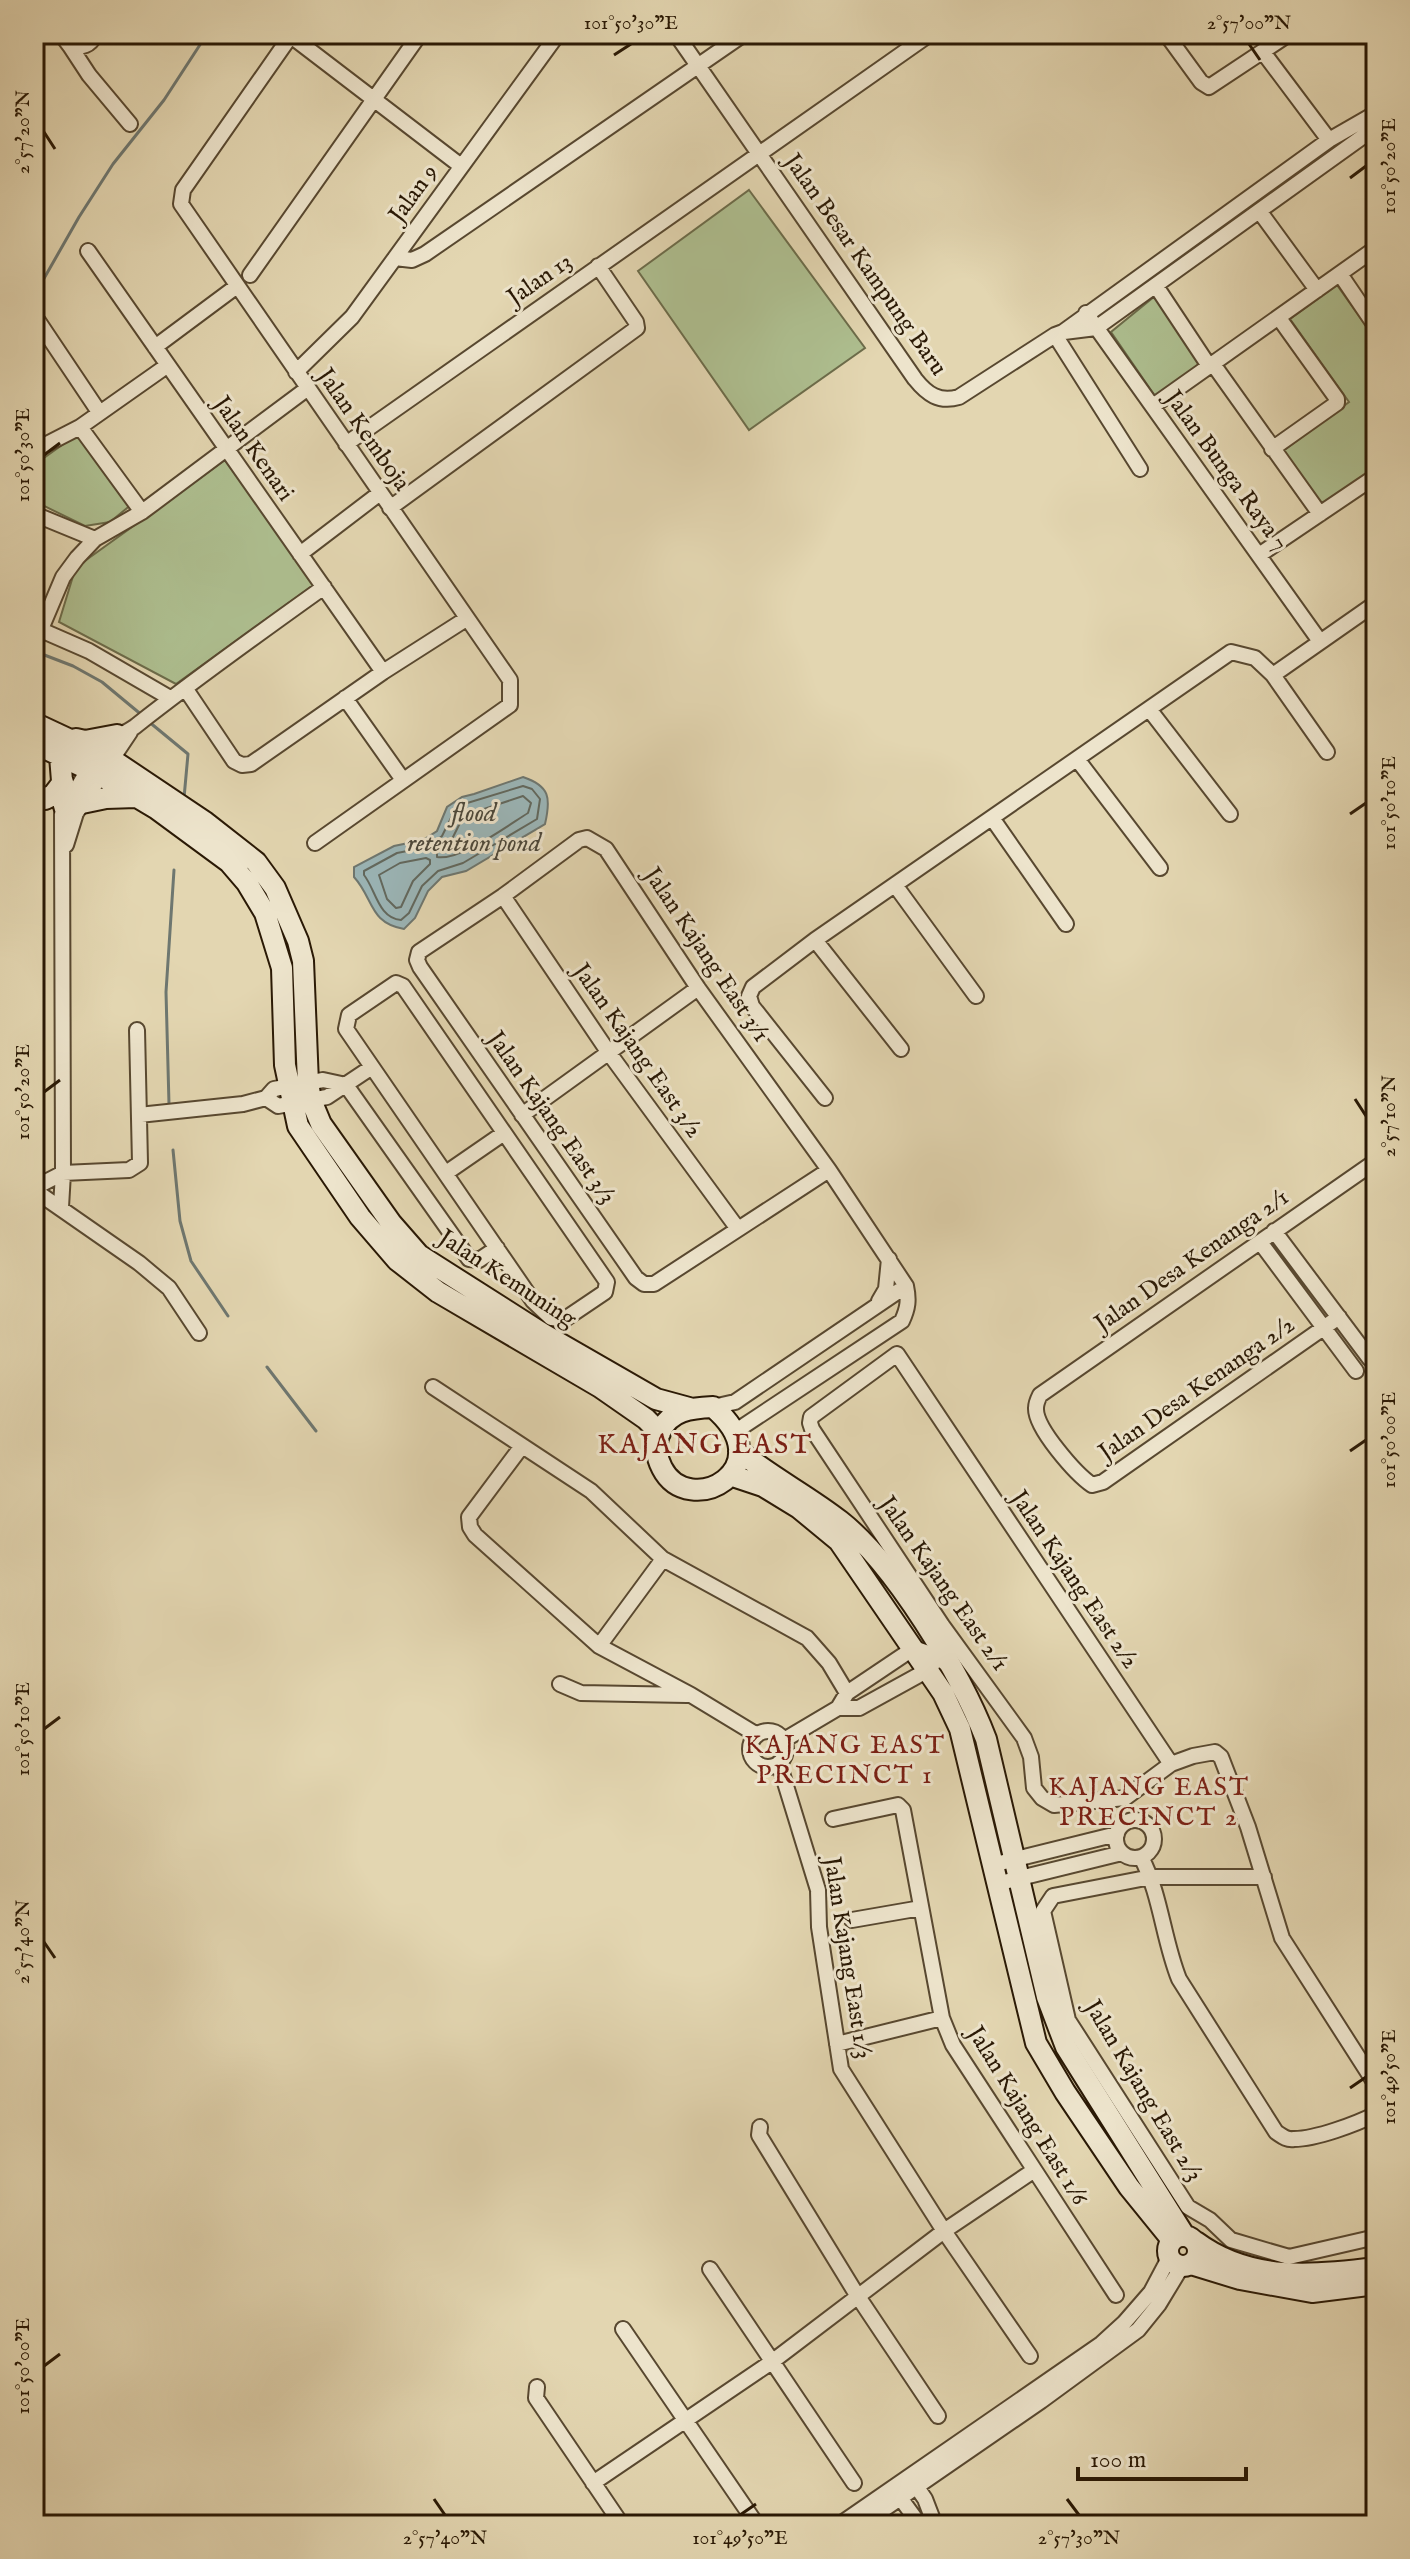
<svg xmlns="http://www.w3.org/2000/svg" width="1410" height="2559" viewBox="0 0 1410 2559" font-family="'IM FELL English',serif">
<rect width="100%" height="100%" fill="#e3d6b1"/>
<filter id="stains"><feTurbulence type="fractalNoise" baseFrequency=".0025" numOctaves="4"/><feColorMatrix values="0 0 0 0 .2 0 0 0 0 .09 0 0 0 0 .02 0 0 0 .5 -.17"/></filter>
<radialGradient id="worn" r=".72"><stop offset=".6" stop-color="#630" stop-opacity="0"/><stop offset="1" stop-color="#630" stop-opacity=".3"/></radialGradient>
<!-- green -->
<path fill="#aebf90" stroke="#6c6c4a" stroke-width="2" d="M749,190l116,158 -116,82 -111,-159z
M1337,285l39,55v129l-54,36 -39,-54 66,-49 -59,-83z
M1155,296l47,69 -47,31 -44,-64z
M79,433l53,71 -22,18 -25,4 -51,-25v-36z
M225,460l90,124 -139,100 -117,-62 15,-49 8,-10z"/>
<!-- water -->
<path fill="#9bb6b8" stroke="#6e7770" stroke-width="2" d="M523,777c27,9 28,21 22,47l-79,47 -24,6 -14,14 -13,27 -11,11c-35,-6 -30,-30 -50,-52v-10l40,-21 29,-6 14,-9 10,-24 15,-10 12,-3z"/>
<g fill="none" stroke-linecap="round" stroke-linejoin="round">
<!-- shore -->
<path stroke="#62685e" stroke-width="2" d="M523,786l9,3 8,10 -3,20 -74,44 -25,8 -16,15 -13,27 -8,7c-23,-2 -25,-30 -37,-45v-4l33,-18 31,-6 14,-11 12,-24 10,-8z
M523,796l8,7 -3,10c-21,13 -68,48 -91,44v-4l14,-12 11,-22 7,-5z
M426,858l4,2v4l-17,17 -12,26 -5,1 -9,-9 -8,-24 21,-12z"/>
<!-- stream -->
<path stroke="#6e7770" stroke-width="3" d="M34,296l45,-79 34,-53 51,-64 43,-66
M34,651l39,15 29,16 41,34
M148,721l40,33 -4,44
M169,1104l-3,-112 8,-122
M173,1150l7,71 11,40 37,55
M267,1367l49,64"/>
<!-- street casing -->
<g stroke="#584830" stroke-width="18">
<path id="street" d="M61,34l9,12c12,2 20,0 26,-12
M292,34l-109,156 -2,14 329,476v25l-195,138
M676,34l239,345c12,15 24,24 44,18l96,-62 8,-3 266,-192 47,-27
M1166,34l35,48 8,5 80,-53
M291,36l170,130
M70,46l19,29 41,49
M1263,52l66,88
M1260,212l57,78
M88,251l295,421
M395,258l17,2 13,-6 319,-220
M1340,274l36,53
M250,275l170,-241
M1156,286l53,80
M1086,313l233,327
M38,321l61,91
M1064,332l32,-4 276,-198
M1055,335l85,134
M155,347l82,-61
M1213,364l107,150
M296,372l56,-55 206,-283
M1153,406l223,-158
M80,427l62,85
M346,444l584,-410
M1272,449l65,-46v-4l-58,-81
M34,454l9,-8 37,-19 88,-62
M390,508l247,-180 -1,-6 -38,-56
M34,514l61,25
M300,554l80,-61
M1259,555l117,-79
M34,627l55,24 81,47
M41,629l22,-52 14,-19 18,-19 47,-27 166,-124
M1273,675l103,-72
M185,688l49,73 8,4 9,-1 132,-92 83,-53
M345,698l58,82
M1149,709l81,105
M111,742c8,-8 18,-10 26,-17 61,-48 124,-93 187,-138
M1077,759l83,109
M992,818l74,106
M66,845l10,-32 54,-81
M895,885l81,111
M503,896l106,157 129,176
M815,940l86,109
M396,983l7,3 204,296 -2,10 -40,27 -14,-1 -18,-17 -187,-272 3,-14z
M266,1098l12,8 49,-9 45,-30
M825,1098l-73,-92 -3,-10 4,-9 62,-47 416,-288 24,6 18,17 54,77
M139,1115l104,-11 23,-6 8,-9 49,-9 23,5 123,174 10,1 18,-12
M522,1115l176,-127
M446,1173l58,-40
M34,1188l29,-15 66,-3 11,-7 -3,-133
M34,1190l105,73 30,25 30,45
M61,1207l2,-34 -1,-359 30,-51
M1274,1231l96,128
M1260,1242l96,129
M879,1301l7,-12 3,-30
M1339,1317l-236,165 -11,3c-16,-11 -57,-57 -56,-77 0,-5 2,-9 4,-13l336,-234
M433,1387l158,104 72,68 144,79 22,25 18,30
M713,1407l22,-5 171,-116
M736,1431l166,-110c6,-13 7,-21 4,-35l-77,-116 -131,-182 -92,-139 -19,-11 -8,2 -76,56 -84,56 -2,8 3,7 216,311 8,6h10l175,-114
M522,1446l-53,71 1,10 5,8 124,111 92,49 66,40
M599,1646l64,-87
M560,1684l21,9 106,2
M838,1708h21l69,-38 5,-6
M750 1749a18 18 0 1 1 36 0a18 18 0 1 1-36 0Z
M784,1740l54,-32 9,-15 67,-45 20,7 14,10
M779,1763l39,127 1,37 22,142 103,162 86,125
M1171,1764l-274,-410 -86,63 -1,6 2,6 130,196 82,113 7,19 3,31 8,10 12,7 71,-7 46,-34 22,-8 22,-4 6,5 27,70 34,111 94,147
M833,1819l65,-14 5,5 39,208 11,27 163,250
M1116 1839a19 19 0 1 1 38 0a19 19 0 1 1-38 0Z
M1141,1857c20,38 22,82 38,122l97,153c6,4 10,8 18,7 22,0 62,-15 82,-25
M992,1865l125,-31
M1264,1877h-113l-98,19 -10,15 25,109 120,187 22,13 21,20 58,17 87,-20
M996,1884l126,-31
M852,1920l69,-12
M837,2044l105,-26
M760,2127l-1,8 98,160 81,121
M710,2269l144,214
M623,2329l134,196
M537,2387l-1,11 86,127
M912,2480l13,19 10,26
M593,2483l180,-122 171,-130 89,-60
M896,2492l24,33
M839,2525l262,-181 23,-21 27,-31 18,-34
M861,2525l180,-124 97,-71 21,-26 23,-38"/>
</g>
<!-- secondary casing -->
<g stroke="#2a1905" stroke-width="24">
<path id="secondary" d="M34,723l77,36 94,63 51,40 19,26 23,53 5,20 5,122 3,17 10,24 70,99 28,32 124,79 113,65 33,9
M76,739l9,2 32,-6
M34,743l66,32 57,34 72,53 18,21 18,30 17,55 3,97 13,61 62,91 37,43 41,32 162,95 46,32 14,14
M60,756l4,50
M40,796l5,3 8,-4 10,-13
M82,803l24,-5 30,-1
M713,1407c72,61 -24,114 -51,61 -6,-11 -7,-25 -2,-36 10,-22 31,-24 53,-25z
M739,1451c32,26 69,45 101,70 55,43 121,153 146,218l61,258 19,50 118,188
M730,1475l33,11 36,22 40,33 104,152 17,36 76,314 29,49 64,95 43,53
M1168 2251a15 15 0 1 1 30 0a15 15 0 1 1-30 0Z
M1196,2242c54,40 118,34 180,26
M1191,2264l49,15 72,13 64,-8"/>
</g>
<!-- street -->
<use href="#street" stroke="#ede4cc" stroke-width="14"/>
<!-- secondary -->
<use href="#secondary" stroke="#ede4cc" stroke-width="20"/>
</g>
<!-- ticks -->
<path fill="none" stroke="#2a1905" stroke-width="3" d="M1249,44l11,16M614,55l17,-11M44,132l11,17M1350,178l16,-12M44,455l16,-12M1350,814l16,-11M44,1092l16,-12M1355,1099l11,17M1350,1451l16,-11M44,1729l16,-12M44,1942l11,16M1350,2088l16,-11M44,2366l16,-12M434,2499l11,16M1067,2499l12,16M740,2515l16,-11"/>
<g text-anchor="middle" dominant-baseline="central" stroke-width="6" stroke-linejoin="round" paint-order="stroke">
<!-- street labels -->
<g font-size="24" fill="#2a1905" stroke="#ede4cc">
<text transform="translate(414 194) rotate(-54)">Jalan 9</text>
<text transform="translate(865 265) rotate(55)">Jalan Besar Kampung Baru</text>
<text transform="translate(540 280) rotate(-35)">Jalan 13</text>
<text transform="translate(363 430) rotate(55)">Jalan Kemboja</text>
<text transform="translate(253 449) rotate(55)">Jalan Kenari</text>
<text transform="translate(1226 471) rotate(54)">Jalan Bunga Raya 7</text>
<text transform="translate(706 955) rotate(56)">Jalan Kajang East 3/1</text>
<text transform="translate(637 1051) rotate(55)">Jalan Kajang East 3/2</text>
<text transform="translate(551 1118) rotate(55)">Jalan Kajang East 3/3</text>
<text transform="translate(1192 1261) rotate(-35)">Jalan Desa Kenanga 2/1</text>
<text transform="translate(507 1279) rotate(33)">Jalan Kemuning</text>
<text transform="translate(1197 1389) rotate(-35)">Jalan Desa Kenanga 2/2</text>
<text transform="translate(1074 1580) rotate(56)">Jalan Kajang East 2/2</text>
<text transform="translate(943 1584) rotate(55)">Jalan Kajang East 2/1</text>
<text transform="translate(847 1958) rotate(81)">Jalan Kajang East 1/3</text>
<text transform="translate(1143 2091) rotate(59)">Jalan Kajang East 2/3</text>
<text transform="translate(1027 2116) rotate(58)">Jalan Kajang East 1/6</text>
</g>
<!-- water labels -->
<g font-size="26" font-style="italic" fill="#4c483b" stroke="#ede4cc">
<text x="474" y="813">flood<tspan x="474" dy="30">retention pond</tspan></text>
</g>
<!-- neighbourhood labels -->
<g font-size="26" letter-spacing="2" fill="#7a1f14" stroke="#ede4cc">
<text x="845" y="1745">KAJANG EAST<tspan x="845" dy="30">PRECINCT 1</tspan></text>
<text x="1149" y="1787">KAJANG EAST<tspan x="1149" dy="30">PRECINCT 2</tspan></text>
</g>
<!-- quarter labels -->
<g font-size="28" letter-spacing="2" fill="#7a1f14" stroke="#ede4cc">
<text x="705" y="1445">KAJANG EAST</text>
</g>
</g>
<!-- margin -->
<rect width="1410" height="2559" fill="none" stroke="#e3d6b1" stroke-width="88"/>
<!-- scale -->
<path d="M1078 2467v12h168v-12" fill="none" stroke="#2a1905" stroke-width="4"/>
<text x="1090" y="2467" font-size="24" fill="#2a1905" stroke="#ede4cc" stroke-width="6" paint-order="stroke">100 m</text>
<rect x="44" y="44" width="1322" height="2471" fill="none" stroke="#2a1905" stroke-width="3"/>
<g font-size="20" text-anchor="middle" fill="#2a1905">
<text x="631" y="29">101°50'30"E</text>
<text x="1249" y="29">2°57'00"N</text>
<text transform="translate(22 132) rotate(-90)" y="7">2°57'20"N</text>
<text transform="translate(1388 166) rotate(-90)" y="7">101°50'20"E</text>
<text transform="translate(22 455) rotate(-90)" y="7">101°50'30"E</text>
<text transform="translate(1388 803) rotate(-90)" y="7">101°50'10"E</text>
<text transform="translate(22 1092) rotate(-90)" y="7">101°50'20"E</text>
<text transform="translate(1388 1116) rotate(-90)" y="7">2°57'10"N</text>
<text transform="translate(1388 1440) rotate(-90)" y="7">101°50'00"E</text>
<text transform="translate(22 1729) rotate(-90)" y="7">101°50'10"E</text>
<text transform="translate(22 1942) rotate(-90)" y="7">2°57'40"N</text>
<text transform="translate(1388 2077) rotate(-90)" y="7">101°49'50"E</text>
<text transform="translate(22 2366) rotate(-90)" y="7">101°50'00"E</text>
<text x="445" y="2544">2°57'40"N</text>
<text x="740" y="2544">101°49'50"E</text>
<text x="1079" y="2544">2°57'30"N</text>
</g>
<rect width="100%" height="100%" filter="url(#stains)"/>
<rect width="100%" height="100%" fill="url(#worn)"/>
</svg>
